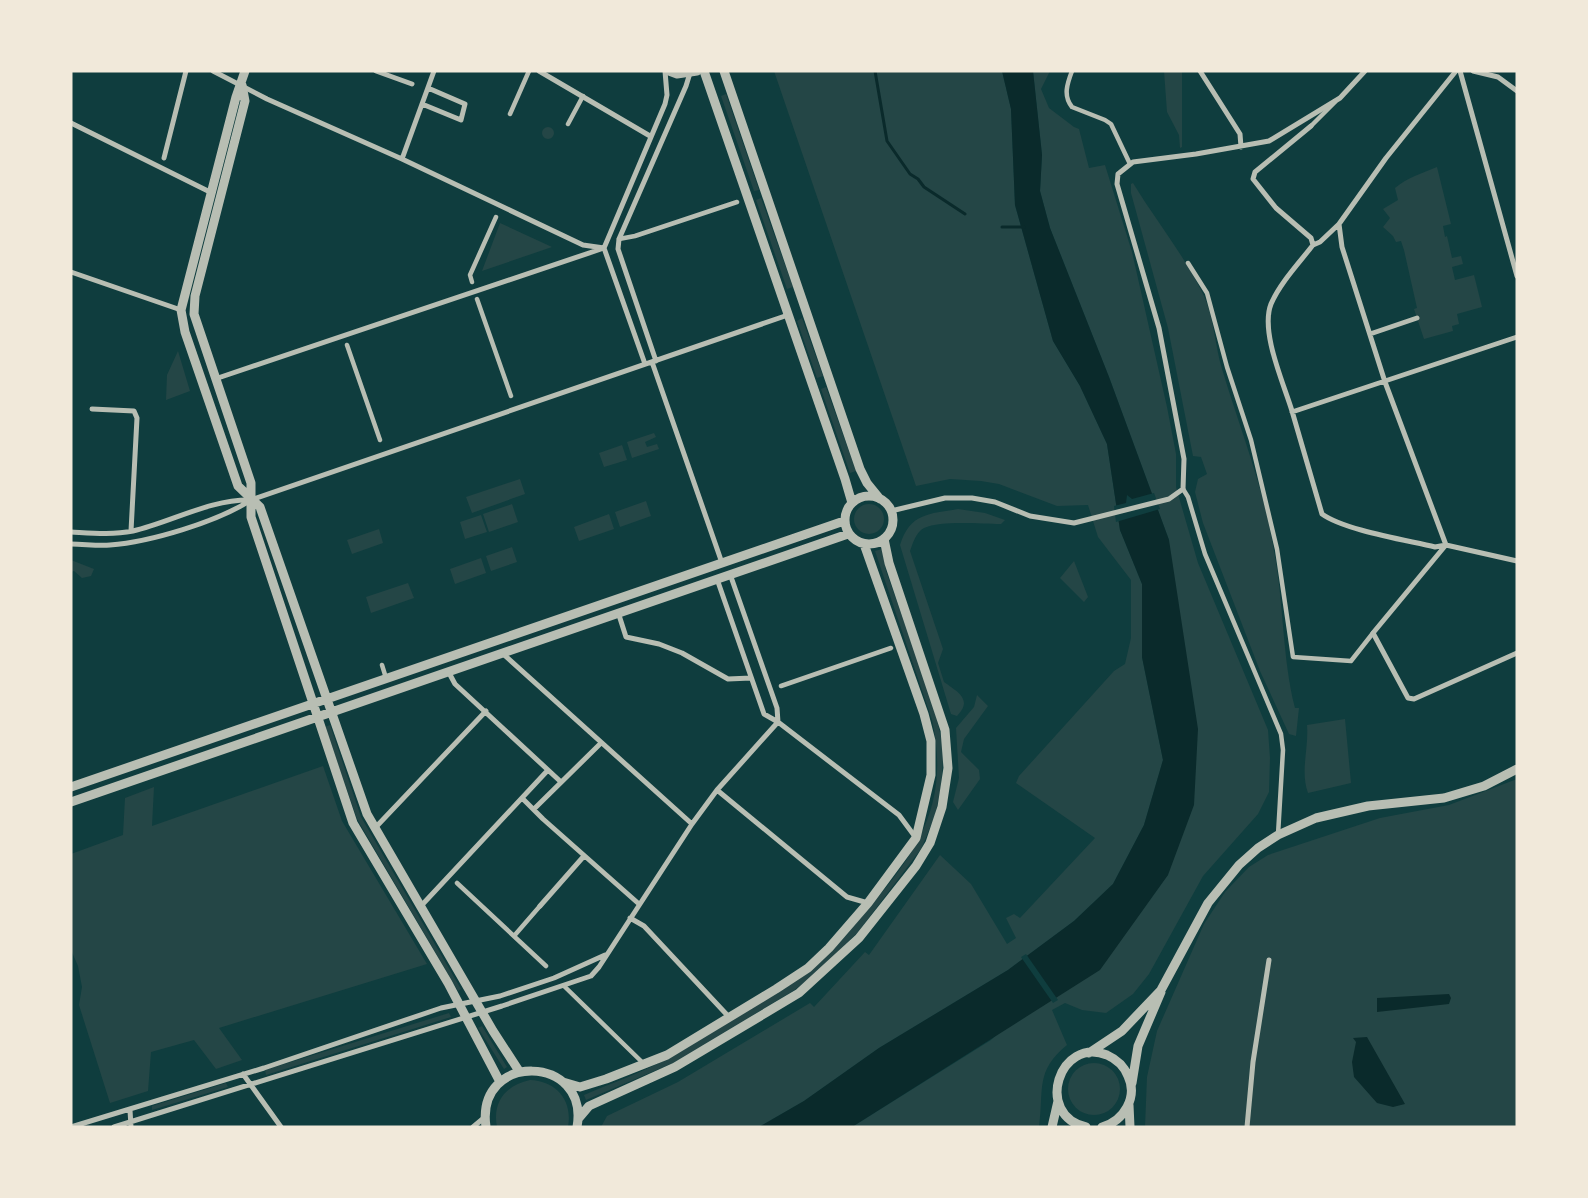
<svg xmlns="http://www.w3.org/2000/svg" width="1588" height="1198" viewBox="0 0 1588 1198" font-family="'Work Sans',sans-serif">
<rect width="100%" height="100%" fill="#0f3d3e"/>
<!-- green -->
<path fill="#244646" d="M774,71h228l9,38 4,96 38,136 27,45 27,58 13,86 22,54v73l21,103 -19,65 -31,59 -39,37 -66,49 -129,78 -75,53 -45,26h-158l6,-11 71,-34 132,-79 4,4 51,-55 4,3 71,-100 31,29 36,60 9,-6 -10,-20 8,-4 6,4 75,-80 -79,-55 3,-7 95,-105 11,-7 6,-26v-58l-33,-43 -10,-32 -31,1 -58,-22 -18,-3 -31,-2 -34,7z
M1033,71h17l-9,18 8,19 25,19 5,2 10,39 16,-3 27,87 35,155 9,47v33l22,76 70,167 2,28 -1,34 -11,22 -55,62 -54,98 -16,20 -27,19 -24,-3 -17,-7 -13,7 15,35c-32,26 -23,44 -28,82h-187l139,-87 177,-165 1,-335 -60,-163 -59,-149 -10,-37 2,-36z
M1164,71h18v76l-2,1 -1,-13 -12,-23z
M726,94l33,96 -5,1 -33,-95z
M542 133a6 6 0 1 1 12 0a6 6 0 1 1-12 0Z
M1437,167l14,57 -8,2 2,11 2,-1 5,22 9,-2 2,8 -11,3 3,13 19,-5 8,32 -25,7 2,10 -7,2 1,5 -29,8 -10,-30 3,-1 -13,-58 -3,-9 -5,1 -3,-6 -10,-9 7,-9 -7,-9 15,-9 -3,-12c12,-10 27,-15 42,-21z
M1133,183c23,38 52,73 71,113 10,22 11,50 18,73 18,60 42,119 52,182 10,52 8,106 21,157h4l-3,28 -7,-2 -29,-63 -57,-148 -8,-31 3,-13 9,-5 -6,-17 -8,-1 -25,-128 -37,-135v-9z
M761,198l32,89 -6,2 -31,-89z
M500,223l52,24 -70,24z
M802,318l21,58 -6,2 -20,-57z
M178,351l12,40 -24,9 1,-25z
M826,387l30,84 -6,2 -29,-84z
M654,433l2,4 -11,5 2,5 10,-3 2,5 -27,9 -5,-16z
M622,445l5,15 -23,7 -5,-14z
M520,479l5,15 -53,19 -6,-16z
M646,501l5,15 -31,11 -5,-15z
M854 519a15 15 0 1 1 30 0a15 15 0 1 1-30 0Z
M512,504l6,18 -29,10 -6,-18z
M958,509l27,4 20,7 -4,4c-20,0 -60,-4 -77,4 -8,4 -11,15 -14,23l33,98 -5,14 6,19c12,9 30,17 13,34l-6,-2 -51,-169c10,-32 29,-31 58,-36z
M609,514l5,15 -35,12 -5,-14z
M481,515l6,17 -22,7 -5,-17z
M379,529l4,14 -31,11 -5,-14z
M512,547l5,15 -26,9 -5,-15z
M882,549l4,22 47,132 9,38 1,20 -2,26 -6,29 -14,33 -63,83 -45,44 -20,15 -120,72 -87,37 -2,-5c28,-12 59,-23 87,-38 24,-13 47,-29 71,-43 26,-16 52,-31 76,-50 21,-18 38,-41 56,-62 49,-57 75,-105 58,-182l-57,-169z
M481,558l5,15 -31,11 -5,-15z
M71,560l23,9 -3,7 -9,2 -8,-7 -3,1z
M1074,561l14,36 -4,5 -24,-24z
M408,583l6,15 -43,15 -5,-16z
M977,695l11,11 -24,33 -3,13 18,18 1,9 -22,31 -5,-8 6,-24 -3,-50 18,-21z
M1345,719l6,64 -43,10c-8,-22 1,-45 -1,-68z
M330,725l31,92 100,172 -3,2 -101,-172 -32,-92z
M323,766l19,55 85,143 -208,64 23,32 -26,9 -22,-29 -43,12 -3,39 -38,12 -31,-98 3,-18 -4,-21 -7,-16v-96l52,-19 2,-37 29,-11 -2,39z
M1517,779v348h-372l2,-50 10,-46 47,-107 21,-32 24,-25 19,-12 112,-37 69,-13z
M449,1013l2,4 -185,58 -1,-5z
M482,1026l25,41 -3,2 -26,-41z
M1068 1089a26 26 0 1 1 52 0a26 26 0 1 1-52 0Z
M530,1080c26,1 43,20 38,47h-71c-5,-25 9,-42 33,-47z
M226,1083l2,4 -76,23v-4z"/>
<!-- water -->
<path fill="#0a2a2b" d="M1002,71h31l9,84 -2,36 10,37 59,149 60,163 29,189 -4,76 -26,70 -68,95 -248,157h-93l45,-26 75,-53 129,-78 66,-49 39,-37 31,-59 19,-65 -21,-103v-73l-22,-54 -13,-86 -27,-58 -27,-45 -38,-136 -4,-96z
M1449,994l2,4 -2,6 -72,8v-14z
M1367,1037l38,67 -12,3 -16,-4 -23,-26 -2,-15 4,-20 -3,-4z"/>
<!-- pier -->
<path fill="#0f3d3e" d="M1154,493l6,16 -44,13 -2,-16 12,-3 1,-8 5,4z
M1026,954l32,46 -5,3 -32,-46z"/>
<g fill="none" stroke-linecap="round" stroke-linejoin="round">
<!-- stream -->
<path stroke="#0a2a2b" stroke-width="3" d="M875,71l12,70 23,33 8,5 6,8 41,27
M1002,227h22"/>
<!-- pedestrian -->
<path stroke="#b8beb3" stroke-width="4.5" d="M1072,71c-5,13 -9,25 0,36l33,13 6,4 19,40
M510,114l19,-43
M568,124l15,-28
M1311,126l24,-24
M619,239l16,-3 102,-34
M1188,263l19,30 20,74 24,73 26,109 16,108 58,4 22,-28
M472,282l-2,-7 26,-58
M477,299l34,97
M347,345l33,95
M1183,489l5,8 17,57 76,180 2,16 -5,85
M382,665l4,13
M781,686l110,-38
M457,883l89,83
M514,936l26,-30
M564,986l79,77"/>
<!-- minor -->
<path stroke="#b8beb3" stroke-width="5" d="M213,71l54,28 135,60 181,86 21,3
M376,71l36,13
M539,71l111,65
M1200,71l40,63 1,13
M1460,71l57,205
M1473,71l25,6 19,14
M422,104l39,16 4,-16 -37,-16
M71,123l141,70
M1311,126l-56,46 -2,7 23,29 35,30 2,7
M164,158l22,-87
M402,159l32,-88
M1339,224l-19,18 -7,3c-14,18 -33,38 -42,59 -11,28 13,80 21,107 10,35 20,69 30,103 22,16 84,26 113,33l11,-2 71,16
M71,272l110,38
M1370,334l47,-16
M656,361l-38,-112 1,-10 67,-153 4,-13
M652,362l70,201
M645,364l-41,-116 61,-144 2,-9 -2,-24
M215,379l386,-130
M92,409l42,2 3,7 -6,113
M1292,412l225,-75
M891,511l54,-13h27l23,4 35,14 44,7 95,-24 14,-10 1,-30 -25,-131 -42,-144 1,-10 15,-12 63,-8 73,-13 71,-43 25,-27
M71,532c20,1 41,3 62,-1 39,-9 77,-32 118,-31
M71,544c13,0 26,2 39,1 40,-3 107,-23 141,-45l537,-185
M1446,545l-61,-163 -43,-135 -3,-23 47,-66 70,-87
M1445,546l-72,87 35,65 6,1 103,-46
M730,574l47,134 1,14
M717,579l47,135 14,8 121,93 17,23
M618,612l8,25 33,7 23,9 46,26 23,-1
M502,653l190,171
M448,671l7,13 106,98
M717,790l130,107 21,6
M522,798l21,21 96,85
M534,809l66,-65
M375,828l111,-117
M421,906l127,-136
M540,906l44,-50
M630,918l14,8 85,91
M243,1074l38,53
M130,1110l1,17
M71,1127l193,-59 177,-60 59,-12 54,-18 51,-23
M114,1127l388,-121 89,-30 8,-9 93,-143 25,-34 61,-68
M473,1127l12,-10
M1247,1127l6,-65 16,-102"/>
<!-- tertiary -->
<path stroke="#b8beb3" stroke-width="9" d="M245,71l-9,26 -55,213 4,22 53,154 22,21 107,307 126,217 26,40
M669,71l8,3 20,-3
M704,71l141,408 7,24
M724,71l136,398 7,14 13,16
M242,85l3,16 -50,195 -1,18 57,169v34l102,306 95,160 52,99
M845 520a24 24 0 1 1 48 0a24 24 0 1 1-48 0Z
M71,787l773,-266
M71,802l777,-268
M1089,1053l33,-22 39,-41 47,-87 31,-38 19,-17 20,-13 38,-17 52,-12 76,-8 40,-12 33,-17
M563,1082l17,5 26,-8 61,-24 109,-66 32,-21 21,-20 39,-45 48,-65 15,-63v-34l-7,-27 -60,-170
M1132,1083l6,-37 23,-54
M1129,1105l1,22
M578,1119l11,-13 86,-39 124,-74 60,-55 57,-72 14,-23 12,-36 6,-39 -3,-38 -56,-167 -5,-24
M486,1127c-11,-76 104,-73 91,0
M1052,1127l6,-26
M1086,1127c-52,-12 -27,-91 21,-72 9,4 17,11 21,21 10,21 -4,45 -26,51"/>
</g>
<!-- border -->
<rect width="1588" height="1198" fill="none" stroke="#f1e9da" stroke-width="145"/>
</svg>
